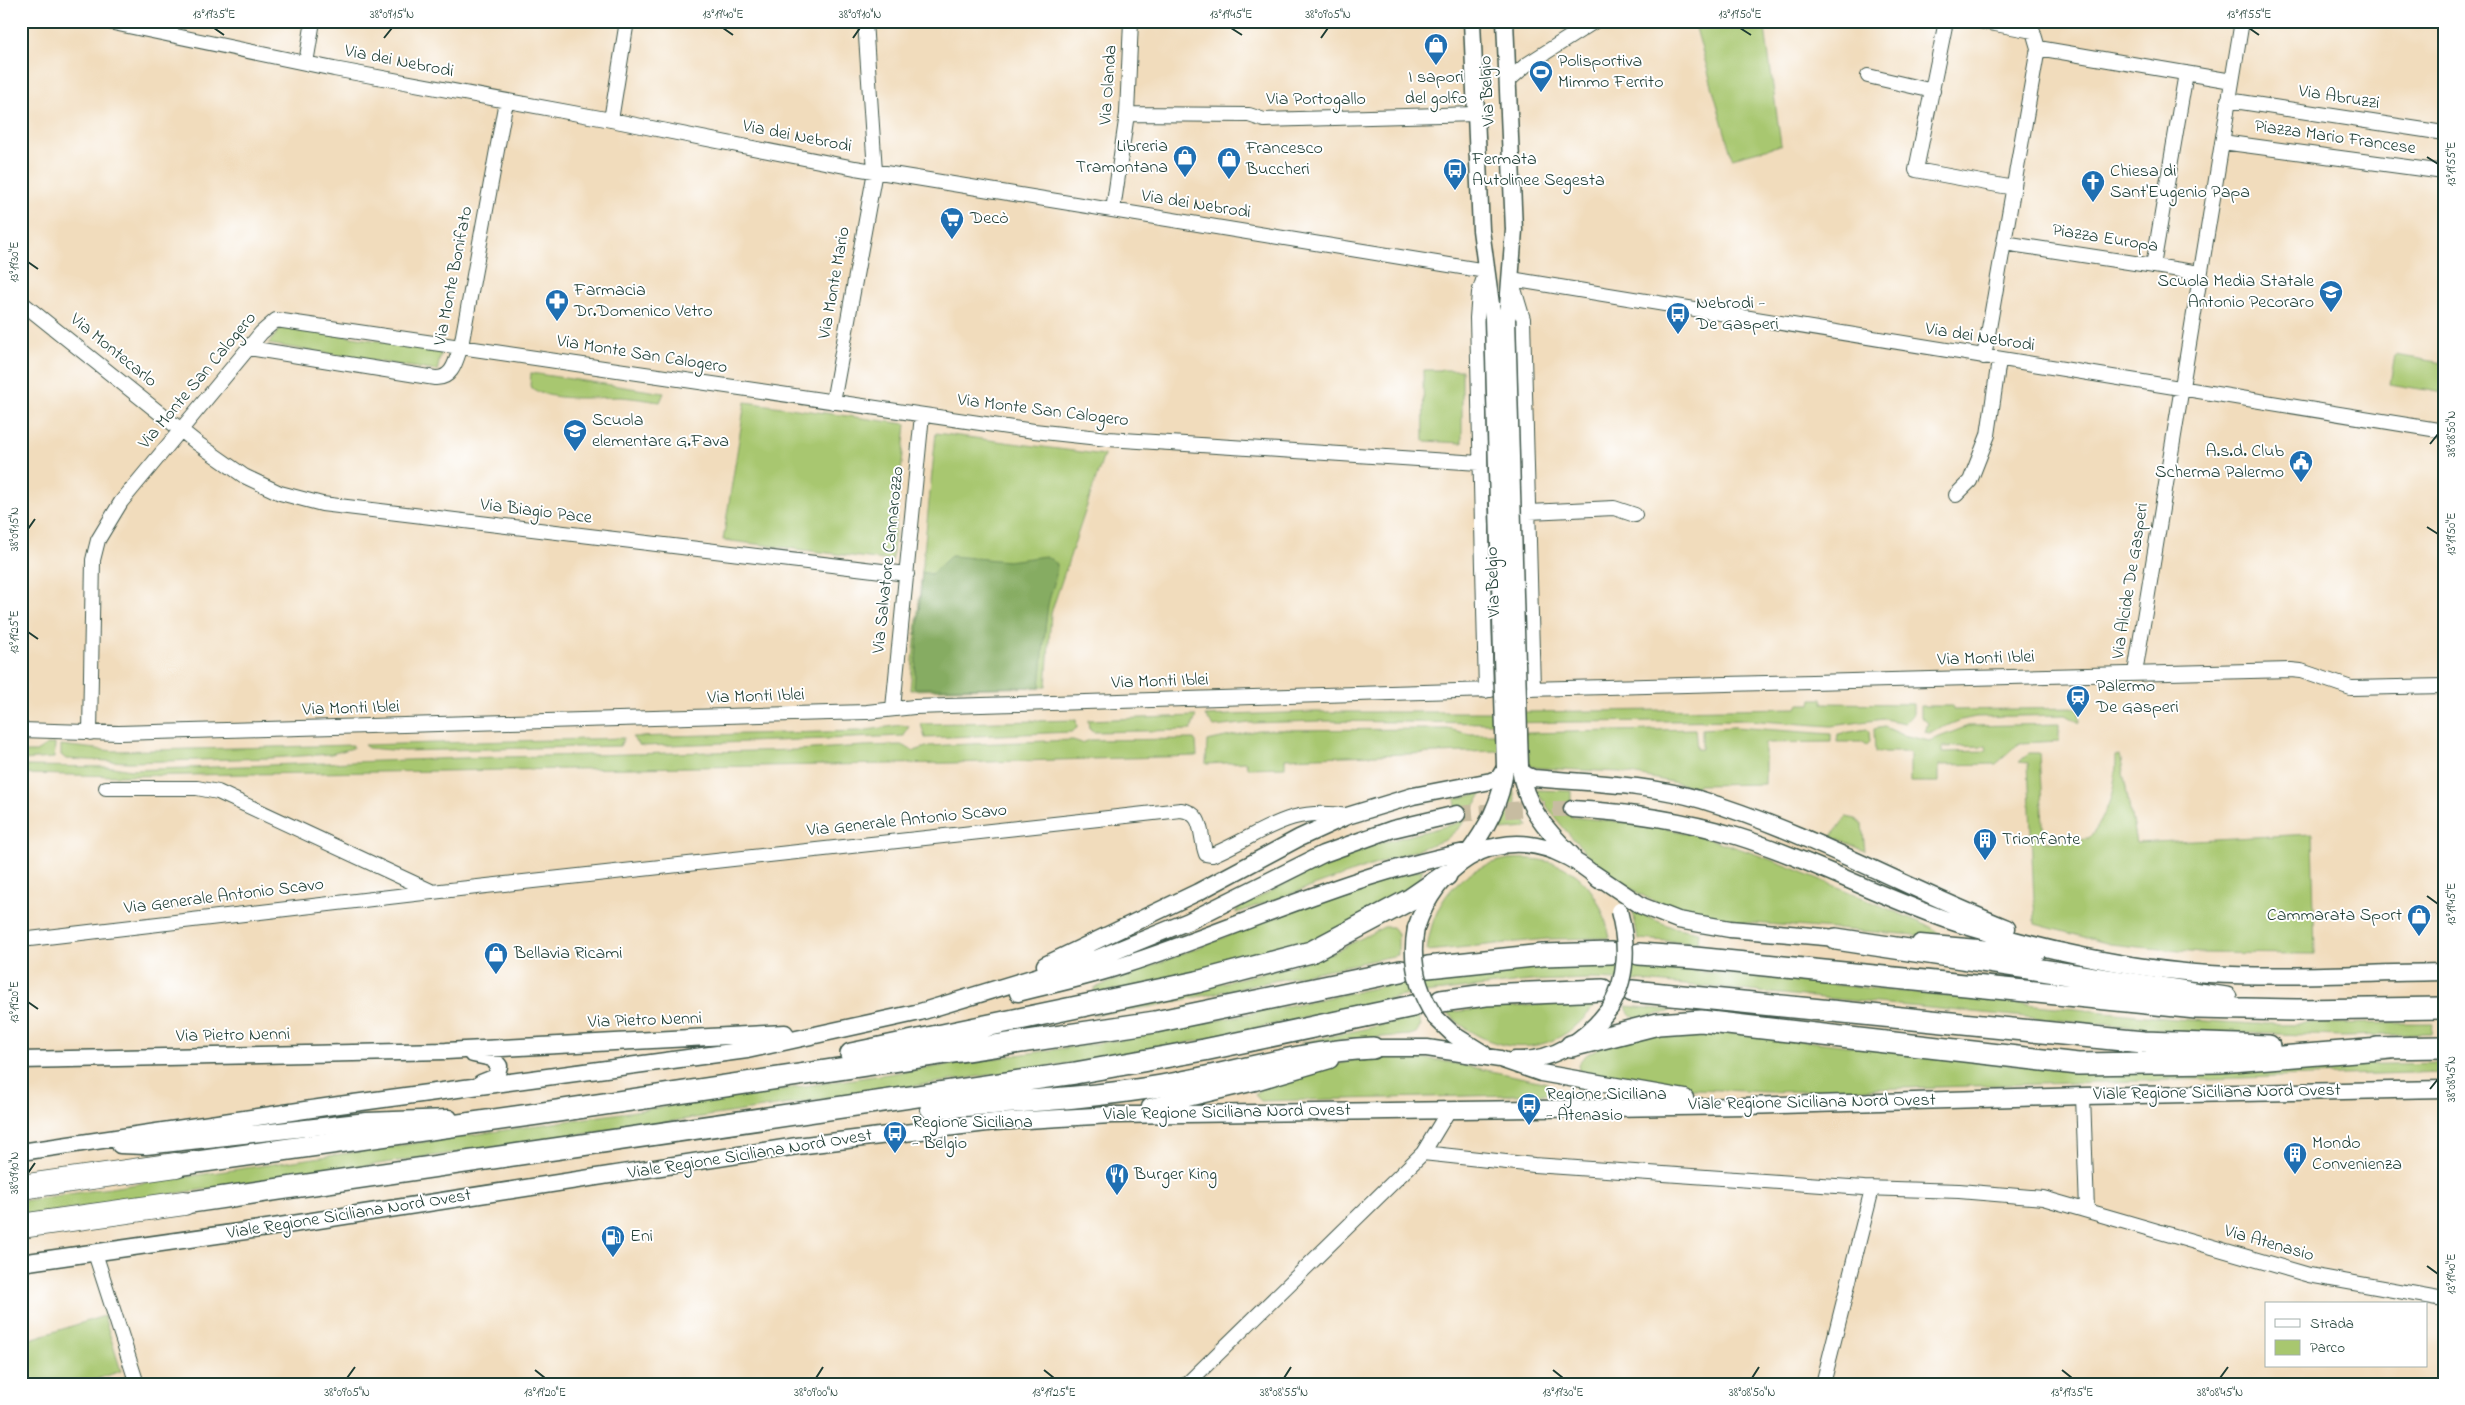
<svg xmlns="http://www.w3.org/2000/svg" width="2465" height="1405" viewBox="0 0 2465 1405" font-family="'Indie Flower',sans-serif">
<rect width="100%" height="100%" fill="#fff"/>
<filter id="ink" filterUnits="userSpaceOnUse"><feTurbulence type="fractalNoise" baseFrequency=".02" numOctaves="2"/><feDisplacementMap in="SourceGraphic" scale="10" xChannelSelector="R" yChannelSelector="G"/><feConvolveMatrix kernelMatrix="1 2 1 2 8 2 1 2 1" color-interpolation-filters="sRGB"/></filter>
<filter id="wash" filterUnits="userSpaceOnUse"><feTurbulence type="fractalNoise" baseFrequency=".0096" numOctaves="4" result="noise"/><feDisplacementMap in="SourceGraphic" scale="20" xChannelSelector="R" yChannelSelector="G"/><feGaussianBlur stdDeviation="1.12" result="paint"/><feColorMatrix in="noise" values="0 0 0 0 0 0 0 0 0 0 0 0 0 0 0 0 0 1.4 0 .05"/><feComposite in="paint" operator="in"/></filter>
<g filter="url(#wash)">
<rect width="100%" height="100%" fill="#f1dcbc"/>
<!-- green -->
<path fill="#a8c76f" stroke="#648252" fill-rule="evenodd" d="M1694,21h70l17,124 -49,13z
M282,327l160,23 -5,21 -169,-27z
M2395,355l49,8v30l-54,-9z
M1423,370h39v73l-38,-2z
M531,373l133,20 -4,9c-13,-2 -26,-4 -39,-5 -22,0 -76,6 -91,-11z
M745,402l161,22 -14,137 -169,-21z
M936,433l168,22 -53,158 -5,74 -136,3z
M1812,699h10v4l91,1v10l-8,9 -21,-4 -53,7 -84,-6 -255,3 -172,-2 -70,2 -36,4 -9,-11 108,-4h213l271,-4 2,-4h12z
M1921,706h31l1,4 126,-2 1,15 -14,-8 -90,2 -15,3 -32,13 -4,-1 3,-9 -7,-6z
M1196,716l-5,14 -97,2 -5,-3 -1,-9z
M1076,720l1,8 -6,4 -146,6 -4,-14z
M2059,724v17l-39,2 -24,21 -57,1v17h-29v-30h-35l-1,-23 11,-2 18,8 26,6 39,-15zM1942,747l44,-1 1,5 -45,1z
M901,725l8,1 -5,10 -260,10 -5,-1 -7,-8 228,-6z
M1734,727l97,7v8l-66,1v41l-67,1 -1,2 -76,-15 -82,-4 -9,-2 -3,-16 -242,8v9l-38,1 -1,-6 -40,2 1,-23 52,-11 189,-1 22,5h21l204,-5 2,20h5v-20z
M1867,729l2,2 1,11 -3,3 -4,-3h-26l1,-8z
M624,738l-4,8 -216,5 -36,-3 -4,-3z
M1194,739l2,3 1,14 -246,7 -828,13 -102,-2v-8l92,1 18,3 332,-12 333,-8 69,-4 36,-1 13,6 15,-5 19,-1 125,-5 9,3 8,-3z
M49,744h6l-1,14 -33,2v-8h15z
M61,745l52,6 240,-6v3l-22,6 -61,4 -141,4 -63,-3 -5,-4z
M2029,753h10l5,89 45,-3c20,-26 27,-51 27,-83l4,-1 16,88 176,-9 3,120 -115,-1 -90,-9 -75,-20 -7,-161 -9,-1z
M1512,784l4,19 12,23 -2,2 -25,2 -3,-6z
M1536,790l35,1v26c44,4 88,8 131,20 79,22 154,59 229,90l12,10 -205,-15c-23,-3 -46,-5 -67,-13 -57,-22 -103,-69 -135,-119z
M1483,793l-23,34 -15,13 -209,73 1,-4 82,-43 53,-21 86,-22 -3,-24z
M1846,817l10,2 6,5 3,27 -33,-15z
M1509,859c59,-4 89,22 101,79l-63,1 -120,12c5,-49 32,-84 82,-92z
M1423,869l-4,11 -10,8 -85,51 -126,35 -103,20 -1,-6c109,-40 216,-90 329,-119z
M1633,911l39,16 27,5 -1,11 -60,-4z
M1384,927h8l6,7v21l-249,52 -57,8 202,-50 38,-12z
M1592,965l46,1 89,8 448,45 79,5 179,-1 -1,11 -89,2 -169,-5 -531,-50 -51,-2 -62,2 -122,14 -211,46 -104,19 -1072,156v-15l1105,-162 277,-57 127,-14z
M1596,1003c-38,57 -104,56 -149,9l103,-8z
M1626,1006l45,4 -2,2 -31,6c-7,-1 -10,-5 -12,-12z
M1418,1017l3,9 -5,7 -6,2 -110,8z
M1699,1029l362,41 383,-7v9l-676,20 -96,-4 -93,-17 -1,-7c16,-27 91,-32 121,-35z
M1396,1056l42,4 110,23 1,11 -288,7 -6,-6 5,-6 96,-30z
M104,1316l17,55 -39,13h-61v-42z"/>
<!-- forest -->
<path fill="#86ac62" stroke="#52744b" d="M951,556l57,5 38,-5 11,8c0,15 -6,26 -9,41 -4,27 -5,55 -8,82l-126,1 8,-116 9,2z"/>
</g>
<g filter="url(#ink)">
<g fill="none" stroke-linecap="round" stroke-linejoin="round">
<!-- tertiary-tunnel -->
<path stroke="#c7bca1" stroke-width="16" stroke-dasharray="16 8" stroke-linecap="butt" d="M1457,814l66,-5h49"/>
<!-- minor casing -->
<g stroke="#3e5548" stroke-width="16">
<path id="minor" d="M104,21l230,48 277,51 244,48 631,103 -7,22 -2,25 9,373
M1946,21l-30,149 98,18
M1979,21l54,10 5,17 -54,309
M2038,48l194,33
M306,63l7,-42
M1868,76l65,15
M1508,81l18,-16 69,-44
M2228,100l216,33
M1127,114l122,1 15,5 212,-6
M611,120l16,-99
M2222,142l222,30
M1113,210l14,-96 4,-93
M2004,243l196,30
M2153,266l33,-193
M1511,279l933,152
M1511,279l12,40 10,370
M21,302l176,141 47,33 36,17 42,11 585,70
M249,348l186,30c18,1 21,-18 26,-32l45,-245
M833,402l42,-231 -10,-150
M1956,495l14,-14 18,-46 11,-75
M1529,512l85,-4 21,7
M2135,673l107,-652
M1527,689l764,-19 10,1 50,17 93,-2
M893,708l29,-293
M21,730l98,3 748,-21 47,-5 577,-17
M90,733l3,-173 5,-20 23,-38 140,-169 15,-13 758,111 74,8 371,24
M106,788h91l21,4 213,99
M21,940l411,-48 749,-82c24,3 18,26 25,44l6,1c51,-21 75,-50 135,-39
M2083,1096l4,114
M1423,1153l111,12 330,23 95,3 84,7 266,77 135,24
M95,1253l42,131
M1187,1384l236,-231 26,-43
M1823,1384l49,-195"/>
</g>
<!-- tertiary casing -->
<g stroke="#3e5548" stroke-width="19">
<path id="tertiary" d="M1472,21l9,209 12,89
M1505,21l9,209 -7,89
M1520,767l4,7 9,4c56,5 115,6 169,22 106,32 202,87 305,128
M1520,767c4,38 26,63 52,88
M1572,809c56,3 110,11 164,27 77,24 149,64 226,89 77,24 168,44 247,49 78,4 157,-1 235,-2
M1466,856c20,-27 36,-54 39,-88
M1593,873l49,33 36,14 52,9 118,10
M1416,928c20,-60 74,-101 138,-77 17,7 32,15 45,29
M1920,943l117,10
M1045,965l153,-73 101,-54 48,-22 66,-20 78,-15 8,-3 6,-10
M1018,993c35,-9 71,-16 106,-28 126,-41 245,-101 378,-119
M1435,1017l19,18 29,18
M1363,1051l10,-3h54l73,11 41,14 144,25
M473,1054l19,4 7,8 -3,11 -15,6
M21,1060l425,-9 339,-18
M1514,1060c40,2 73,-21 96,-52
M1150,1107l105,-25 75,-22
M120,1145l26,1 221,-25 82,-3
M21,1152l318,-47 408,-55 173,-38 178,-54 91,-37 134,-67 70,-25 64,-15
M21,1263l246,-35 530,-82 198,-24 116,-7 635,-9 337,-10 361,-7"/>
</g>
<!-- primary casing -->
<g stroke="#3e5548" stroke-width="24">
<path id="primary" d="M1836,939l390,59
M1639,954l56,4 501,50 102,2 146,-2
M1428,967l115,-12 68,-2
M1632,991l511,51 126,4
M1441,1001l45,-6 117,-5
M1571,1046l87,-22 43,-3 377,43 142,-2 172,-14
M2377,1048l67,-1
M851,1054l346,-72 114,-30 100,-53 35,-24
M931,1108c76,-6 154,-9 230,-22 71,-12 139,-35 212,-38
M176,1165l361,-51 618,-92 246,-51
M184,1203l891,-130 129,-23 209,-44"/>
</g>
<!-- motorway casing -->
<g stroke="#3e5548" stroke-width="26">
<path id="motorway" d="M21,1187l155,-22
M21,1226l163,-23"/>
</g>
<!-- minor -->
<use href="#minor" stroke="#fff" stroke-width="14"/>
<!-- tertiary -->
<use href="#tertiary" stroke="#fff" stroke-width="16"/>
<!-- primary -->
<use href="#primary" stroke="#fff" stroke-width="21"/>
<!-- motorway -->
<use href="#motorway" stroke="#fff" stroke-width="24"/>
<!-- tertiary-bridge casing -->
<g stroke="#3e5548" stroke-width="19" stroke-linecap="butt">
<path id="tertiary-bridge" d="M1493,319l12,449
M1507,319l13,448
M1416,928c-6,32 1,62 19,89
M1610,1008c18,-31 18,-63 9,-97"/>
</g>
<!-- tertiary-bridge -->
<use href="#tertiary-bridge" stroke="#fff" stroke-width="16"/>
</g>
</g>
<!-- ticks -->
<path fill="none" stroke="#1f3d34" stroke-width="2" d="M214,28l10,7M723,28l10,7M1231,28l11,7M1740,28l11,7M2249,28l10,7M384,38l8,-10M853,38l7,-10M1321,38l7,-10M2427,157l11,7M28,262l10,7M2430,444l8,-10M2427,527l11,7M28,529l7,-10M28,632l10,7M2427,896l11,8M28,1002l10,7M2430,1089l8,-10M28,1173l7,-10M2427,1266l11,8M535,1370l10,8M1044,1370l10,8M1553,1370l10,8M2062,1370l10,8M347,1378l8,-11M816,1378l7,-11M1284,1378l7,-11M1752,1378l7,-11M2220,1378l8,-11"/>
<!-- icons -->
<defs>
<g id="shop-pin" transform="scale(1.25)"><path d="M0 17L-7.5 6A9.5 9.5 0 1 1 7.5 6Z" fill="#1f6fb2" stroke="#fff"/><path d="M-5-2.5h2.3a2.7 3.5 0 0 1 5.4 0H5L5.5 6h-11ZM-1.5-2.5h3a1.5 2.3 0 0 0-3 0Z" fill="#fff"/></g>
<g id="stadium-pin" transform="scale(1.25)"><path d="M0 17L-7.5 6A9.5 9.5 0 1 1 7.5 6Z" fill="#1f6fb2" stroke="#fff"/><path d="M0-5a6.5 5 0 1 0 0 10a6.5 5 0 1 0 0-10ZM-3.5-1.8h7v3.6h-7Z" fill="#fff"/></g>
<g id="bus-pin" transform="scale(1.25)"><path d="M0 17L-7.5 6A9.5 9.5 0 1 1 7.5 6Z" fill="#1f6fb2" stroke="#fff"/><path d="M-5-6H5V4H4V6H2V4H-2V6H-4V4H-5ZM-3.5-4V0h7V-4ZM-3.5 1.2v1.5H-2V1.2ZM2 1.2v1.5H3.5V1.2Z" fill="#fff"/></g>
<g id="church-pin" transform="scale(1.25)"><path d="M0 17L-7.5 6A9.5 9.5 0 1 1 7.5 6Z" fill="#1f6fb2" stroke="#fff"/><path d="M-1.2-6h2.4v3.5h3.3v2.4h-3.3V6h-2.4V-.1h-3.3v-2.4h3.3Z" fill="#fff"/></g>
<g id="supermarket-pin" transform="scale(1.25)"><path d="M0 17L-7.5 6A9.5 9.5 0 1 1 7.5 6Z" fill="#1f6fb2" stroke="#fff"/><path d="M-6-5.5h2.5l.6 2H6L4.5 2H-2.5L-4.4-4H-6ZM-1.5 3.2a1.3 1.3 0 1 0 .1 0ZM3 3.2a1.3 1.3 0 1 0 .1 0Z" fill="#fff"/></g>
<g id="school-pin" transform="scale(1.25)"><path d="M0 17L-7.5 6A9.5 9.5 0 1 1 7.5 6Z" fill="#1f6fb2" stroke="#fff"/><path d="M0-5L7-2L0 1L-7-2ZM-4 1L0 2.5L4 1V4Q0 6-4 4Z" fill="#fff"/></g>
<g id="pharmacy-pin" transform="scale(1.25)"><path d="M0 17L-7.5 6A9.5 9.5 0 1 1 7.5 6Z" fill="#1f6fb2" stroke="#fff"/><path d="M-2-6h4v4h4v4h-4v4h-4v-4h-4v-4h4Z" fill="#fff"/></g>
<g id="civic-pin" transform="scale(1.25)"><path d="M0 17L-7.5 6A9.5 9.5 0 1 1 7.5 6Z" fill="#1f6fb2" stroke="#fff"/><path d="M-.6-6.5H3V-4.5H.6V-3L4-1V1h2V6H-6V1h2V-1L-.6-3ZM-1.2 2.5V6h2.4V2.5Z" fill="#fff"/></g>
<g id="station-pin" transform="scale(1.25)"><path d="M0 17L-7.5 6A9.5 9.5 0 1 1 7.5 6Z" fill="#1f6fb2" stroke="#fff"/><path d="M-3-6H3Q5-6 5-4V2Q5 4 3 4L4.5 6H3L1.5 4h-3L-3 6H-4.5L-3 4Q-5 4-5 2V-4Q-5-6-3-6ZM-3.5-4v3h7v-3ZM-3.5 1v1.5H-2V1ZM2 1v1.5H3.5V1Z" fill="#fff"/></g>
<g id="building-pin" transform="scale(1.25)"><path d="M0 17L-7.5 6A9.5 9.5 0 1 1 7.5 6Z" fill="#1f6fb2" stroke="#fff"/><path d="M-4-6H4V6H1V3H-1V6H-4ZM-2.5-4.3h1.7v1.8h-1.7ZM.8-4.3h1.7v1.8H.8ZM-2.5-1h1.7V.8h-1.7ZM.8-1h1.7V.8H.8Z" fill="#fff"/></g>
<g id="restaurant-pin" transform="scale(1.25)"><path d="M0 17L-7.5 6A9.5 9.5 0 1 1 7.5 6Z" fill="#1f6fb2" stroke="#fff"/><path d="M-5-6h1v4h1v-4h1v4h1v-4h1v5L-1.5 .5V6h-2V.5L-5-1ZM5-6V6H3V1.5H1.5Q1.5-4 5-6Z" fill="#fff"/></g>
<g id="fuel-pin" transform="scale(1.25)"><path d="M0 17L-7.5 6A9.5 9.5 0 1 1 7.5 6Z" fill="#1f6fb2" stroke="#fff"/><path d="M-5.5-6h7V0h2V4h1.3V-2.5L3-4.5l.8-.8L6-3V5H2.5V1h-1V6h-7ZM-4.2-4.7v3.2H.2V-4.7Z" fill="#fff"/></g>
</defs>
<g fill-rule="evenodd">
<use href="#shop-pin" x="1436" y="45"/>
<use href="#stadium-pin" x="1541" y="72"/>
<use href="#shop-pin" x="1185" y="157"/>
<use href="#shop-pin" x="1229" y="159"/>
<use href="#bus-pin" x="1455" y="170"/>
<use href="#church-pin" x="2093" y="182"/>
<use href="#supermarket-pin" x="952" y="219"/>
<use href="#school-pin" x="2331" y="292"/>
<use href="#pharmacy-pin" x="557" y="301"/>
<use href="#bus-pin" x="1678" y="314"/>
<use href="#school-pin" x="575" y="431"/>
<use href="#civic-pin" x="2301" y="462"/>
<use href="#station-pin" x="2078" y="697"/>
<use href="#building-pin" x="1985" y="840"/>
<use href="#shop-pin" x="2419" y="916"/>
<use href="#shop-pin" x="496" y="954"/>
<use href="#bus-pin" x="1529" y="1105"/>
<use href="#bus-pin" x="895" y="1133"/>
<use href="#building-pin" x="2295" y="1154"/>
<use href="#restaurant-pin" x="1117" y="1175"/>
<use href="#fuel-pin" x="613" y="1237"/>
</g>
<g text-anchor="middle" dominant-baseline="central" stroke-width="4" stroke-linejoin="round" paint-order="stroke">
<!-- street labels -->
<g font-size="18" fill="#1f3d34" stroke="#fff">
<text transform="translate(399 62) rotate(11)">Via dei Nebrodi</text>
<text transform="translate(1109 85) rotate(-86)">Via Olanda</text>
<text transform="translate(1488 91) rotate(-93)">Via Belgio</text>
<text transform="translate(2339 98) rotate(9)">Via Abruzzi</text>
<text x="1316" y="100">Via Portogallo</text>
<text transform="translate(797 137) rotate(11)">Via dei Nebrodi</text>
<text transform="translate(2335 138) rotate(8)">Piazza Mario Francese</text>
<text transform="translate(1196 205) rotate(9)">Via dei Nebrodi</text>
<text transform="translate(2105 239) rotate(9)">Piazza Europa</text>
<text transform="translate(454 276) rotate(-79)">Via Monte Bonifato</text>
<text transform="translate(835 283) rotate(-80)">Via Monte Mario</text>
<text transform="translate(1980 338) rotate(9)">Via dei Nebrodi</text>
<text transform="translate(113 351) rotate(39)">Via Montecarlo</text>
<text transform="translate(642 355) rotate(9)">Via Monte San Calogero</text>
<text transform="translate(198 381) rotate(-50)">Via Monte San Calogero</text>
<text transform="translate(1043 411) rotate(7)">Via Monte San Calogero</text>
<text transform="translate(536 512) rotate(7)">Via Biagio Pace</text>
<text transform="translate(889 560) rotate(-84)">Via Salvatore Cannarozzo</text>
<text transform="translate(2131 581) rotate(-81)">Via Alcide De Gasperi</text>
<text transform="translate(1494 582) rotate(-92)">Via Belgio</text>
<text transform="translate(1986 659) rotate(-2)">Via Monti Iblei</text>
<text transform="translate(1160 682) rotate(-2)">Via Monti Iblei</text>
<text transform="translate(756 697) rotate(-2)">Via Monti Iblei</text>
<text transform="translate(351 709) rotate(-2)">Via Monti Iblei</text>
<text transform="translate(907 821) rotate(-6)">Via Generale Antonio Scavo</text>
<text transform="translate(224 897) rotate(-7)">Via Generale Antonio Scavo</text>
<text transform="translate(645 1021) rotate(-2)">Via Pietro Nenni</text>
<text transform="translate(233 1036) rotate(-1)">Via Pietro Nenni</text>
<text transform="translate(2217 1093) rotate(-1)">Viale Regione Siciliana Nord Ovest</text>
<text transform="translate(1812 1103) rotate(-1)">Viale Regione Siciliana Nord Ovest</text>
<text transform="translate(1227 1113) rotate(-1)">Viale Regione Siciliana Nord Ovest</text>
<text transform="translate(750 1155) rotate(-9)">Viale Regione Siciliana Nord Ovest</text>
<text transform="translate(349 1215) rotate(-9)">Viale Regione Siciliana Nord Ovest</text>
<text transform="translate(2269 1244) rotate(16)">Via Atenasio</text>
</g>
<!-- poi labels -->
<g font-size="18" fill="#1f3d34" stroke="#fff" text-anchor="start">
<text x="1558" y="62">Polisportiva<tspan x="1558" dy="21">Mimmo Ferrito</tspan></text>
<text x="1436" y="78" text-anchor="middle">I sapori<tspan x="1436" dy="21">del golfo</tspan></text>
<text x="1168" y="147" text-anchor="end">Libreria<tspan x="1168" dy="21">Tramontana</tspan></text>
<text x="1246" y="149">Francesco<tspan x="1246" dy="21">Buccheri</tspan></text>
<text x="1472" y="160">Fermata<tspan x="1472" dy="21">Autolinee Segesta</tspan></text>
<text x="2110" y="172">Chiesa di<tspan x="2110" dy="21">Sant'Eugenio Papa</tspan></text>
<text x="970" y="219">Decò</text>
<text x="2314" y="282" text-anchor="end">Scuola Media Statale<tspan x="2314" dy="21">Antonio Pecoraro</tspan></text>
<text x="574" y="291">Farmacia<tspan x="574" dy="21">Dr.Domenico Vetro</tspan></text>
<text x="1696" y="304">Nebrodi -<tspan x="1696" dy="21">De Gasperi</tspan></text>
<text x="592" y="421">Scuola<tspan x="592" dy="21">elementare G.Fava</tspan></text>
<text x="2284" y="452" text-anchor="end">A.s.d. Club<tspan x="2284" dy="21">Scherma Palermo</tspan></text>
<text x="2096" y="687">Palermo<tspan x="2096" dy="21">De Gasperi</tspan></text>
<text x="2002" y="840">Trionfante</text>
<text x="2402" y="916" text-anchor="end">Cammarata Sport</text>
<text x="514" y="954">Bellavia Ricami</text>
<text x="1546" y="1095">Regione Siciliana<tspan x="1546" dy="21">- Atenasio</tspan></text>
<text x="912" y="1123">Regione Siciliana<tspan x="912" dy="21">- Belgio</tspan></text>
<text x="2312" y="1144">Mondo<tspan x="2312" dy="21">Convenienza</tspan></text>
<text x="1134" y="1175">Burger King</text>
<text x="630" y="1237">Eni</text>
</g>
</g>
<!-- margin -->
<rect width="2465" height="1405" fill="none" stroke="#fff" stroke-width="55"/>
<!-- legend -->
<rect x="2265" y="1302" width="162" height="65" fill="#ffffff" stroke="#a5b1ae"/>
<rect x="2275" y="1319" width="25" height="8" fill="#ffffff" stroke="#a5b1ae"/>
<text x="2310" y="1328" font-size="15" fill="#1f3d34">Strada</text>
<rect x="2275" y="1340" width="25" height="15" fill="#a8c76f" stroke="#a5b1ae"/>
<text x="2310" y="1352" font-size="15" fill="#1f3d34">Parco</text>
<rect x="28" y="28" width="2410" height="1350" fill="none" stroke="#1f3d34" stroke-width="2"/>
<g font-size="12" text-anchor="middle" fill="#1f3d34">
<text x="214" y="18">13°19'35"E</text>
<text x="392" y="18">38°09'15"N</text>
<text x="723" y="18">13°19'40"E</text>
<text x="860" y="18">38°09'10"N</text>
<text x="1231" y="18">13°19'45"E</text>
<text x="1328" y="18">38°09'05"N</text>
<text x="1740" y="18">13°19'50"E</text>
<text x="2249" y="18">13°19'55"E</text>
<text transform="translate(2451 164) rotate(-90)" y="4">13°19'55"E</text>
<text transform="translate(14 262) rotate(-90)" y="4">13°19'30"E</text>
<text transform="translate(2451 434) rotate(-90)" y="4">38°08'50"N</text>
<text transform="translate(14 529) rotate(-90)" y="4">38°09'15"N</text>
<text transform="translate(2451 534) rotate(-90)" y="4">13°19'50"E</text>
<text transform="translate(14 632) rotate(-90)" y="4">13°19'25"E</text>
<text transform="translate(2451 904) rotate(-90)" y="4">13°19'45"E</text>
<text transform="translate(14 1002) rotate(-90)" y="4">13°19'20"E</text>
<text transform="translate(2451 1079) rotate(-90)" y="4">38°08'45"N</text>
<text transform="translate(14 1173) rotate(-90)" y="4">38°09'10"N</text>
<text transform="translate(2451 1274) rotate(-90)" y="4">13°19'40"E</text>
<text x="347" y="1396">38°09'05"N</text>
<text x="545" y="1396">13°19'20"E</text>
<text x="816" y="1396">38°09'00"N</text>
<text x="1054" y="1396">13°19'25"E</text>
<text x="1284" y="1396">38°08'55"N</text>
<text x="1563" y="1396">13°19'30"E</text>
<text x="1752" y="1396">38°08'50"N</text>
<text x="2072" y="1396">13°19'35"E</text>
<text x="2220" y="1396">38°08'45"N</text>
</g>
</svg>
